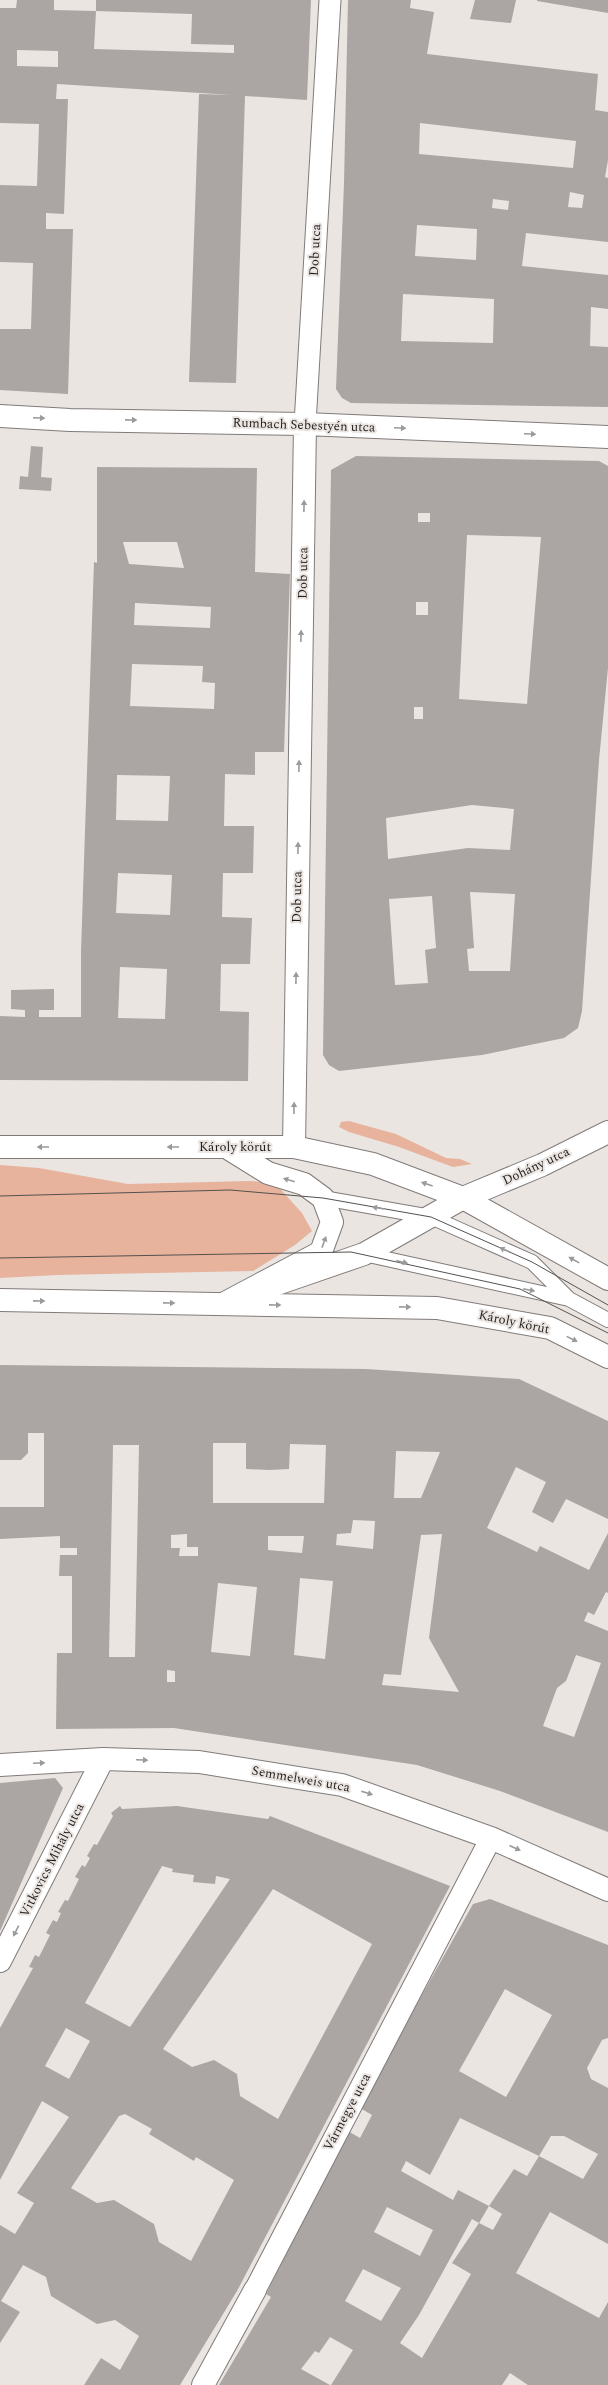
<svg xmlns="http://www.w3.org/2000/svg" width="608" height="2385" viewBox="0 0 608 2385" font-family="Spectral,serif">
<rect width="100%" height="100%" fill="#ebe5e2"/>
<!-- green -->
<path fill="#e8b39c" d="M349,1121l47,13 50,24 14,1 12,5 -19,3 -54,-20 -50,-15 -10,-5 2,-5z
M0,1165l39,3 89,16 122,-3 25,2 27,30 10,18 -17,14 -42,26 -196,4 -57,3z"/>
<!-- building -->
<path fill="#aba5a3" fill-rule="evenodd" d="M17,0h37v10l42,1 -2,38 140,4v-8l-43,-1 1,-30 -96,-3v-11h215l-4,100 -62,-4 -9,287 -47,-1 10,-288 33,1 -175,-11 -1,15h12l-4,115 -18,-1v16h27l-5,165 -68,-4v-61h31l2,-66 -33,-1v-77l37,1 2,-62 -39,-1v-115h16zM17,50l41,1v16l-41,-1z
M348,0h63l-1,8 24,4 -7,42 171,20 -3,36 13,2v48l-3,17 3,1v64l-82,-9 -4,33 86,9v34l-17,-2 -1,39 18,1v60l-257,-4 -9,-5 -6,-9 8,-206zM420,123l156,18 -3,27 -154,-14zM570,192l14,3 -2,13 -14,-1zM493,199l16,2 -1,9 -16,-2zM417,225l60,4 -1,31 -61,-4zM403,294l91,5 -1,44 -92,-2z
M475,0h41l-5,23 -41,-4z
M608,0v13l-71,-12v-1z
M31,446l12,1 -2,30 11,1 -1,13 -32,-2 1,-13 8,1z
M356,456l243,5 9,5v202l-9,92 -17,251 -4,17 -14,10 -82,17 -143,16 -10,-6 -6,-10 8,-585zM418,513h12v9h-12zM467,535l74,2 -14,167 -68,-5zM416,602h12v13h-12zM414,707h9v12h-9zM472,805l42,4 -4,41 -42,-2 -80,11 -2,-41zM470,892l45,2 -5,77h-41l-2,-22 7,-1zM432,896l4,52 -11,2 3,33 -33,2 -6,-86z
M97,467l160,1 -2,104 35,2 -6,178h-29v23l-30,-1 -1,52h30l-1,47h-30l-1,44 30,1 -2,46h-29l-1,47 29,1 -1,69 -248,-1v-64l25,1v-7l-14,-1v-19l43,-1v21h-15v7h42v-66l13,-389 3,1zM123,542h54l7,26 -55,-4zM135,603l76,4 -1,21 -76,-3zM132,664l71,2 -1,16 13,1 -1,26 -84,-3zM117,775l53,1 -2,45 -52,-1zM118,873l54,2 -2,40 -54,-2zM120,967l47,2 -2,50 -47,-1z
M0,1365l366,4 153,10 89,42v98l-42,-20 -13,24 -21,-11 14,-30 -30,-15 -29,61 50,24 3,-6 49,24 19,-37v60l-2,-1 -12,23 -6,-3 -4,9 24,10v201l-108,-41 -83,-26 -243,-37 -118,1 1,-76h15v-77h-13l1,-21h17v-7h-17v-12l-60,3v-32h44v-74h-16v20l-7,7h-21zM213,1443h33v26l23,1 20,-1 1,-25 36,1 -2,58h-111zM113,1445h26l-4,212h-26zM396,1451l44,1 -19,46h-27zM353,1520l22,1 -2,28 -37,-4 1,-11 14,-1zM187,1534v13h11v9h-19l1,-8h-9v-13zM442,1534l-13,104 30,54 -77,-7 2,-11 17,1 20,-140zM268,1536h36l-2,17 -34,-3zM300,1578l33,3 -8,78 -31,-4zM218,1583l39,4 -7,69 -39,-4zM576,1655l25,8 -27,74 -31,-11 14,-38 9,-7zM167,1670l8,1v11h-8z
M55,1778l8,10 -63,143v-148z
M120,1806l2,3 55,-3 91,13 2,-3 180,70 -213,405 -57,94h-96l17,-27 19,12 19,-34 -24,-16 -18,4 -46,-28 -5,-19 -23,-12 -22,36 19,11 -20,31v-118l15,9 19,-31 -17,-10 52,-76 -27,-16 -42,79v-152l33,-60 -4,-1 6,-12 4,2 11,-22 -4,-2 7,-13 4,2 4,-9 -3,-1 7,-12 3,1 11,-22 -4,-2 7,-12 3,2 5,-9 -3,-2 7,-12 3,1 16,-29 -2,-3zM162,1866l11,3 -1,3 22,3 -1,7 22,2 1,-8 14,3 -100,148 -45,-24zM273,1889l99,55 -94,175 -38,-23 -3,-22 -23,-14 -22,7 -29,-18zM66,2028l24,13 -21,38 -24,-13zM125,2114l27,15 -3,5 45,27 2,-4 38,23 -43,81 -32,-19 -5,-18 -40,-24 -17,3 -26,-15 48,-72z
M490,1899l118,46v93l-6,2 -15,28 4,11 17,9v156l-58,-32 -34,61 83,45 9,-16v83h-80l-18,-12 -8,12h-171l22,-35 -23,-13 -11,16 -4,-2 -14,18 29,16h-111l52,-88 -5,-3 82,-163 12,7 12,-23 -12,-7 17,-33 96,-171zM505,1989l47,26 -46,82 -47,-26zM460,2118l79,38 12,-20h13l34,18 -15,25 -44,-23 -12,20 -13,-7 -25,37 13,8 -9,16 -14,-7 -27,40 19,11 -49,84 -22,-15 19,-28 53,-96 7,4 10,-17 -31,-16 -5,10 -52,-29 5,-10 24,14zM387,2207l46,23 -13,26 -46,-24zM363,2269l38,19 -20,33 -36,-20z"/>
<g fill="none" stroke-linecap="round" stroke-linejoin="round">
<!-- service casing -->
<g stroke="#807b79" stroke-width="16">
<path id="service" d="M323,1198l108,19 101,45 37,37
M364,1254l205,45 39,21"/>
</g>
<!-- pedestrian casing -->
<g stroke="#807b79" stroke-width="23">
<path id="pedestrian" d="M305,424l25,-424
M255,2290l236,-452"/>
</g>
<!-- minor casing -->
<g stroke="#807b79" stroke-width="24">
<path id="minor" d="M0,416l70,4 235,4 303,13
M294,1147l11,-723
M0,1765l103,-6 96,3 143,23 149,53 117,52
M0,1961l103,-202
M203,2385l52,-95"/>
</g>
<!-- tertiary casing -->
<g stroke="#807b79" stroke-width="24">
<path id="tertiary" d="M271,1286l93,-32 99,-56 79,-33 66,-33"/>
</g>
<!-- secondary casing -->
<g stroke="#807b79" stroke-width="24">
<path id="secondary" d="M0,1147h294l79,17 90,34 145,81
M0,1300l437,8 113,20 58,29
M223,1304l98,-52 11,-30 -9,-24 -19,-14 -36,-11 -42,-26"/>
</g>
<!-- service -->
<use href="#service" stroke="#fff" stroke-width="14"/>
<!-- pedestrian -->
<use href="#pedestrian" stroke="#fff" stroke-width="21"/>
<!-- minor -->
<use href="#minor" stroke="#fff" stroke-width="22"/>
<!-- tertiary -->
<use href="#tertiary" stroke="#fff" stroke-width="22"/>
<!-- secondary -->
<use href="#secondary" stroke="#fff" stroke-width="22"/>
<!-- tram -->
<path stroke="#545150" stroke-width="1" d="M0,1196l230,-6 93,8 108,19 101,45 76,43
M0,1258l351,-6 169,37 88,44"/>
</g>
<!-- one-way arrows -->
<defs><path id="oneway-solid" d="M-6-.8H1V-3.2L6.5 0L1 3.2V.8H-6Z"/></defs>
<g fill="#9b9a9a">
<use href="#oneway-solid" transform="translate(39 418) rotate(3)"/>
<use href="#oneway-solid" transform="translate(131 420) rotate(1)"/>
<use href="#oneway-solid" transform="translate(400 428) rotate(3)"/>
<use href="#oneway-solid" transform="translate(530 434) rotate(3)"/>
<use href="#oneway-solid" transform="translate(304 506) rotate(-89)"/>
<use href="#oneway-solid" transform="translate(301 636) rotate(-89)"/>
<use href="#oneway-solid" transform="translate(299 766) rotate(-89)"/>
<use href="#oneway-solid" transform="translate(298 848) rotate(-89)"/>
<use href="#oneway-solid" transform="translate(296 978) rotate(-89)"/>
<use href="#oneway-solid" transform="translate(294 1108) rotate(-89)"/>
<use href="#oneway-solid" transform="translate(43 1147) rotate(180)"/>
<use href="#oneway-solid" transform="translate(173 1147) rotate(180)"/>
<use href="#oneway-solid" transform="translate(289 1180) rotate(-164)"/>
<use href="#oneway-solid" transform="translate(427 1184) rotate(-161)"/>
<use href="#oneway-solid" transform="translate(378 1208) rotate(-170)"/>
<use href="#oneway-solid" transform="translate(324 1242) rotate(-70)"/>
<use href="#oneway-solid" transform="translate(505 1250) rotate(-156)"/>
<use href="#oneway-solid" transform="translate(574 1260) rotate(-151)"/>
<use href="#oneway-solid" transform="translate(402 1262) rotate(13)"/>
<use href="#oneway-solid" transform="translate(529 1290) rotate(12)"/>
<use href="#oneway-solid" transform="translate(39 1301) rotate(1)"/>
<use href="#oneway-solid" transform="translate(169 1303) rotate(1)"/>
<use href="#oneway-solid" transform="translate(275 1305) rotate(1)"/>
<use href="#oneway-solid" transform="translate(405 1307) rotate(1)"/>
<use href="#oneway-solid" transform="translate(572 1339) rotate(26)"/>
<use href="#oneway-solid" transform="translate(142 1760) rotate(3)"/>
<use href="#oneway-solid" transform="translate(39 1763) rotate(-3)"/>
<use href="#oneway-solid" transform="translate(367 1793) rotate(18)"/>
<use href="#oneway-solid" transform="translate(515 1848) rotate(24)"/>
<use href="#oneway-solid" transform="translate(16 1931) rotate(117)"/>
</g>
<g text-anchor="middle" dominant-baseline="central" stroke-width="4" stroke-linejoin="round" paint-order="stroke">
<!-- street labels -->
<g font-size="13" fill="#211f1e" stroke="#ebe5e2">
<text transform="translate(315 250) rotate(-87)">Dob utca</text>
<text transform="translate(304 425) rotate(2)">Rumbach Sebestyén utca</text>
<text transform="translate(303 573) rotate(-89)">Dob utca</text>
<text transform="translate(297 897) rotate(-89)">Dob utca</text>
<text x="235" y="1147">Károly körút</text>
<text transform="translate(536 1166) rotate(-25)">Dohány utca</text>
<text transform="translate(514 1322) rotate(12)">Károly körút</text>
<text transform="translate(301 1779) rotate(10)">Semmelweis utca</text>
<text transform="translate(52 1860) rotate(-63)">Vitkovics Mihály utca</text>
<text transform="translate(347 2112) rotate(-62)">Vármegye utca</text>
</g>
</g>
</svg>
